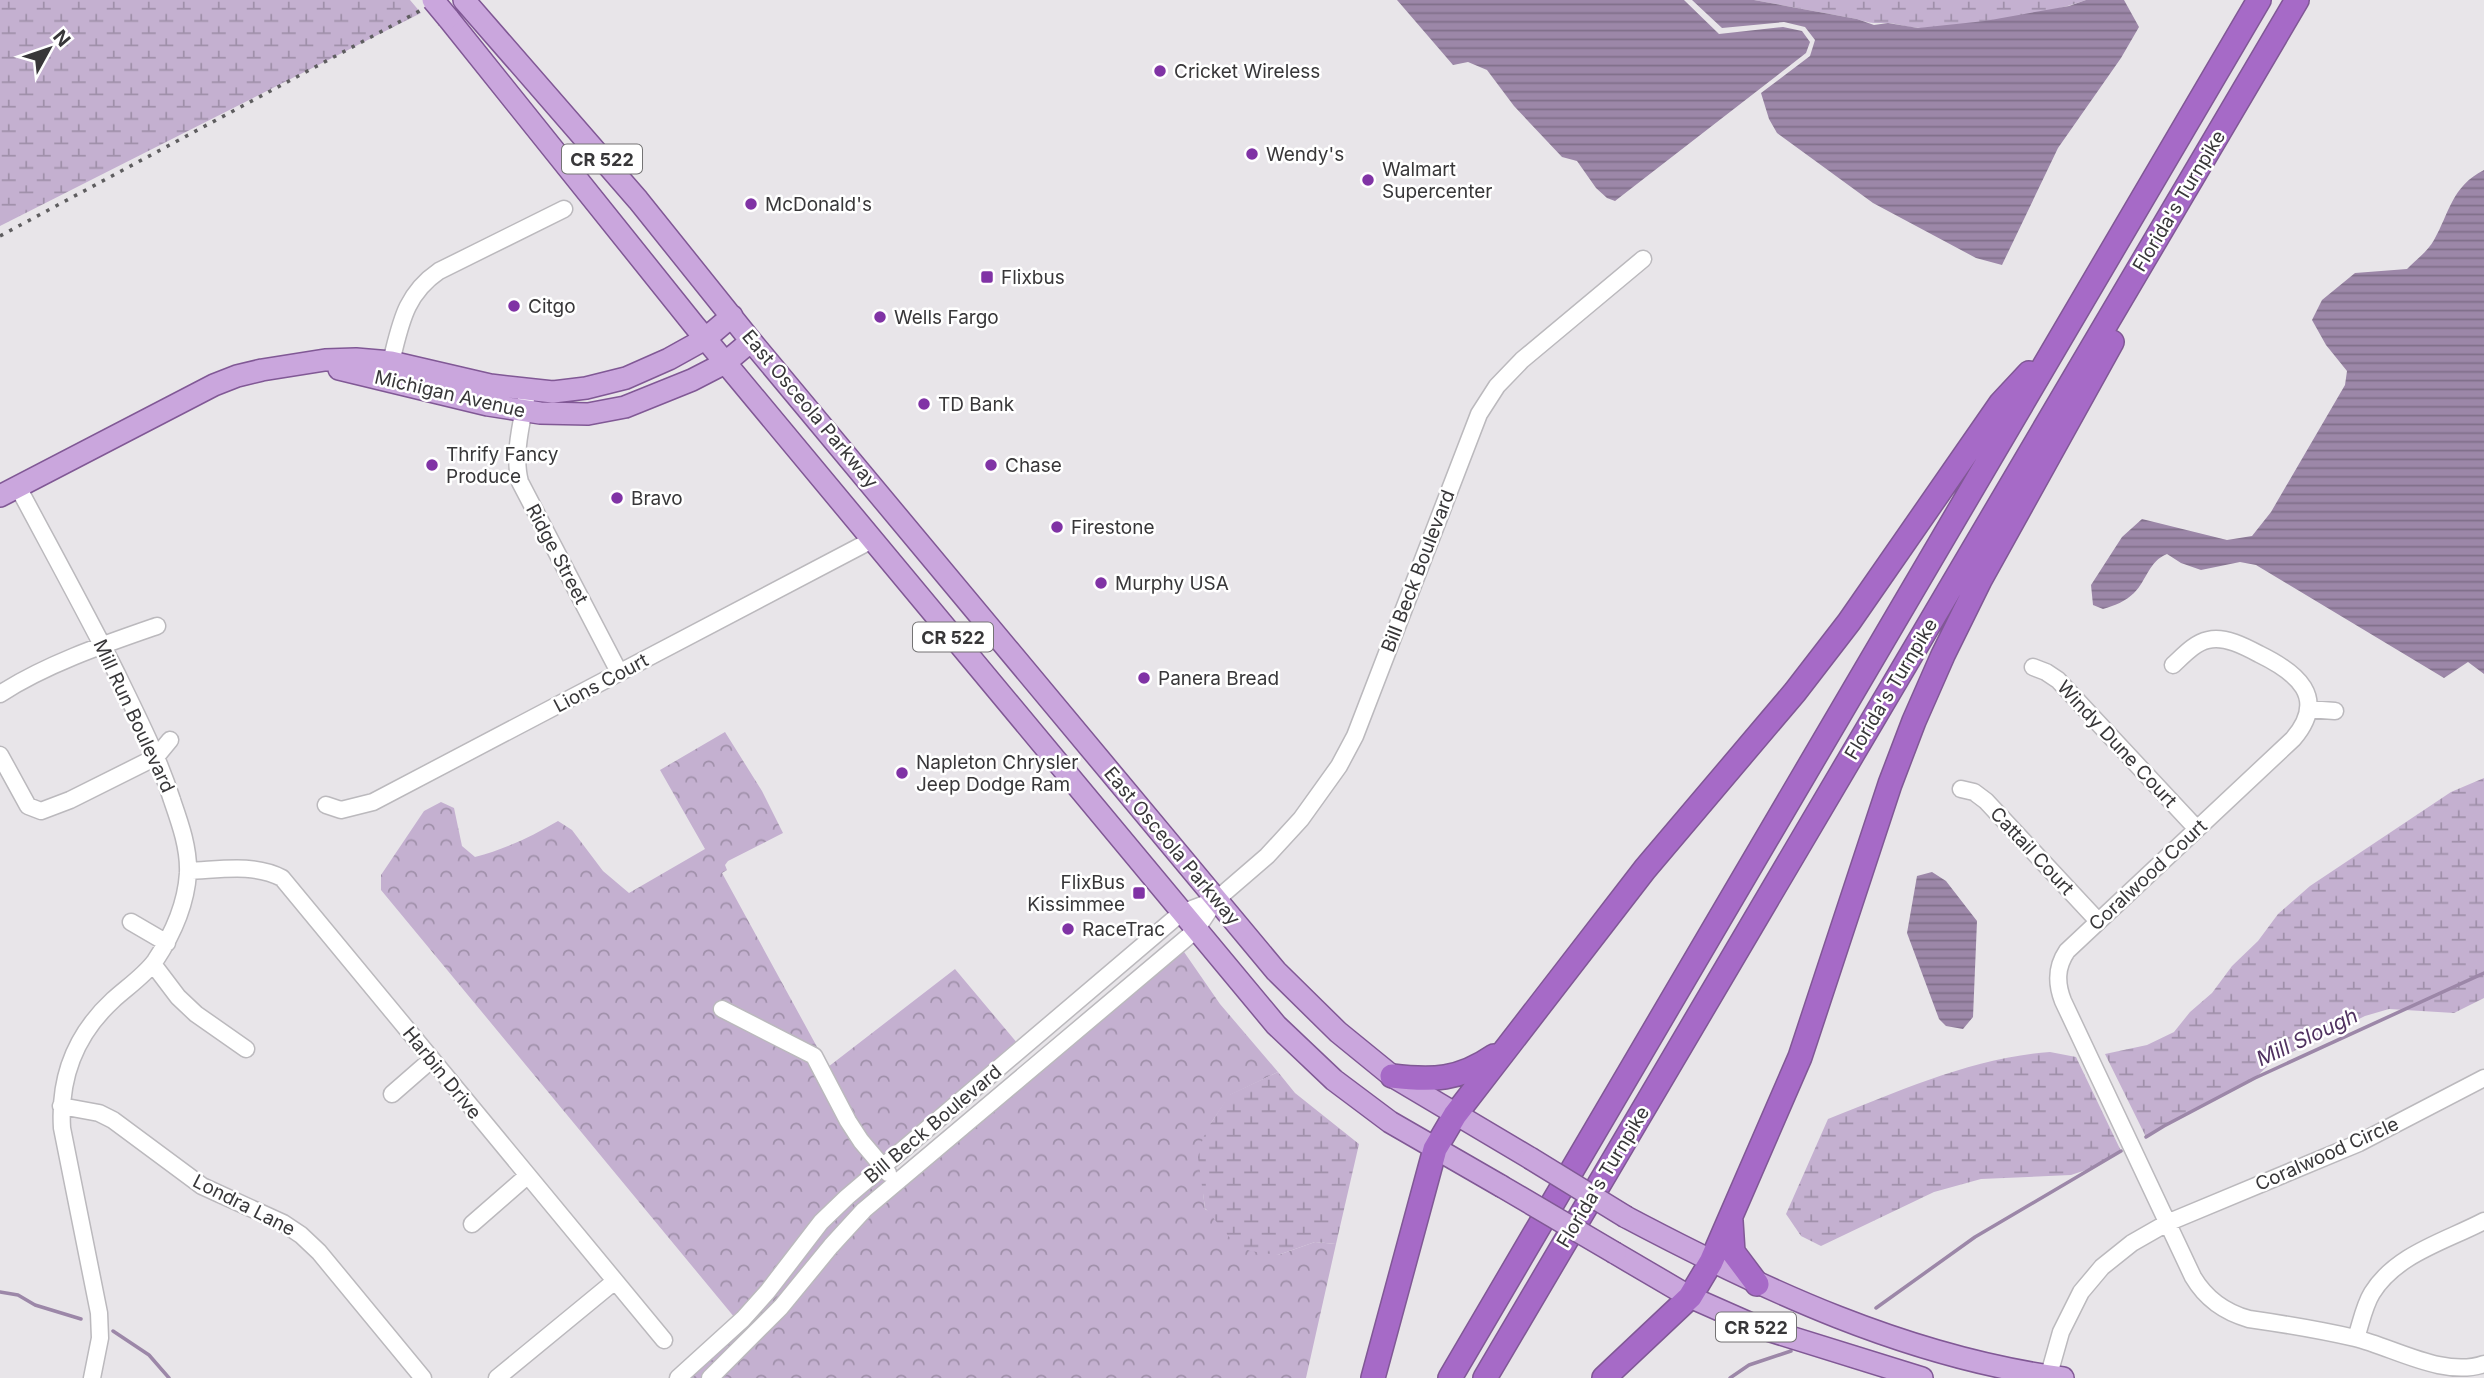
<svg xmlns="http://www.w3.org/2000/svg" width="2484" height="1378" viewBox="0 0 2484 1378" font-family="Inter,sans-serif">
<defs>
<pattern id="forest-crowns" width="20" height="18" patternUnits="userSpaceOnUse" patternTransform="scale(1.75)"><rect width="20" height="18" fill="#c4b0d0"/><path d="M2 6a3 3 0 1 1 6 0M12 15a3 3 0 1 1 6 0" fill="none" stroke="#a090aa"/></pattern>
<pattern id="wetland-marsh" width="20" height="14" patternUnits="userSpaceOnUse" patternTransform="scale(1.75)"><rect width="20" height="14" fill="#c4b0d0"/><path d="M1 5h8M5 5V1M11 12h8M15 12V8" fill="none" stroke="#a090aa"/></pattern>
<pattern id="water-rules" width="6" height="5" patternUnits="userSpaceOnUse" patternTransform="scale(1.75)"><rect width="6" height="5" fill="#9c87a8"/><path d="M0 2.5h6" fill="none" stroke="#806f8a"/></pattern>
</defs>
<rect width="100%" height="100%" fill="#e8e5e9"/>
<!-- forest -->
<path fill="url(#forest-crowns)" d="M725,732l37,59 21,42 -55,28 -3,4 2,5 -5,3 106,194 127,-98 63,75 -134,114 -18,-20 -59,-94 -87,-42 -6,10 95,48 65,107 -139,151 -354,-428v-15l43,-64 17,-9 13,6 8,38 13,11c30,-8 56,-20 83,-36l14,9 31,41 26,22 76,-44 -45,-79z
M1182,949l38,55 58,68 -48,23 -19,28 -8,69 2,17 73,46 37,-13 21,2 -30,134h-587l149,-164z
M882,1175l5,7 -145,159 -40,37h-15l138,-152z"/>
<!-- wetland -->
<path fill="url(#wetland-marsh)" d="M0,0h410l11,13 -421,213z
M1754,0h332c-44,16 -118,26 -165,28 -11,0 -22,-4 -32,-5 -14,0 -18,1 -32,-4z
M2484,778v220l-30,15 -65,-4 -24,7 -93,46 -17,16 -91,48 -18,11 -41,-83 42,-9 27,-13 16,-20 22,-19 20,-27 26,-25 20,-27 32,-28 141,-94z
M2050,1052l26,5 45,94 -32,18 -18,6 -90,4 -47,13 -113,54 -20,-10 -15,-22 42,-95c72,-28 144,-61 222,-67z
M1278,1072l17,21 64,51 -23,100 -21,-2 -37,13 -28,-4 -15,-7 -30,-36 -7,-51 5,-19 8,-15 18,-28z"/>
<!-- water -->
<path fill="url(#water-rules)" d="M1397,0h287l35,34 64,-7 19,4 8,11 -4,11 -191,148 -8,-3 -11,-10 -19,-27 -15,-4 -48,-51 -27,-36 -19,-8 -15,3z
M1692,0h62l103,19 17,6 14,-2 30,5 67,-7 84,-15 17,-6h38l15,27 -18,31 -63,90 -56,117 -26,-7 -103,-55 -96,-70 -8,-14 -8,-26 49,-37 5,-16 -10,-13 -21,-5 -62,6z
M2484,170v504l-16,-12 -24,16 -188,-113 -16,-3 -39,8 -20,-7 -14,-9c-18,7 -20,26 -33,39 -8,8 -20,13 -31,16l-10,-4 -2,-20 31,-48 20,-18 85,21 25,-4 19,-24 74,-127 2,-14 -21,-26 -14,-25 10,-20 33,-27 52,-4c9,-9 21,-18 27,-29 16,-28 17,-53 50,-70z
M1932,872l14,9 31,40 -4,96 -10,12 -17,-3 -7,-7 -32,-86 10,-57z"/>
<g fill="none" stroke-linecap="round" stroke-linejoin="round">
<!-- stream -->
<path stroke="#9c87a8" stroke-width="3.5" d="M2146,1137l18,-11 91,-48 229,-105
M0,1292l18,3 17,10 46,14
M1876,1308l99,-71 146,-86
M113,1331l36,24 20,23
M1730,1378l19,-13 42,-14"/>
<!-- minor casing -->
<g stroke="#bbb9bd" stroke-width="19">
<path id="minor" d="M388,373c12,-42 13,-76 51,-102l125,-62
M526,399c-5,26 -13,57 -6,83l99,190
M18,487c33,62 67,124 99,187 20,42 41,82 55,126 8,23 17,48 16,73 -2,32 -15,61 -33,88 -11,15 -29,27 -42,39 -38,35 -54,79 -51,128l37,185 1,25 -8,40
M2173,665c10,-9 21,-22 35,-25 17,-4 36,6 51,14 37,18 70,43 34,85l-226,212c-11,16 -11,32 -4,50l130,276c13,22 31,35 56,42 35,5 71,11 106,19 40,10 89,40 129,26
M2033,667l13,5 12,8 139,149
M0,694c46,-30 105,-50 157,-68
M2308,709l27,2
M0,755l28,51 13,5 29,-11 86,-43 14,-17
M1961,789l13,3 12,9 112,120
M326,805l15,5 32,-8 499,-262
M188,871c31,-1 65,-8 94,7l382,462
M131,922l36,21
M153,964l25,33 18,17 50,35
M722,1009l92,47 34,65 13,20 27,32
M392,1094l39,-34
M61,1106l38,7 14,7 89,66 81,37 18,12 18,17 104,126
M472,1224l55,-48
M2356,1338c5,-15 8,-32 16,-45 24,-39 74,-52 112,-72
M497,1378l118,-97
M678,1378l65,-59 25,-28 53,-69 26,-25 334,-284 35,-13
M710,1378l71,-71 50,-61 33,-36 332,-280 20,-30 51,-44 34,-37 38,-53 16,-30 124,-322 18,-28 25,-26 121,-101
M2048,1378l13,-46 20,-40 21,-25 30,-24 35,-20 192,-80 125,-65"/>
</g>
<!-- major casing -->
<g stroke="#805895" stroke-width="24">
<path id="major" d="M464,0l174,200 113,141 525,630 62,61 54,44 138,82
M448,18l246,307 582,700 58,55 56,42 111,64
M339,369l149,36 52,8 48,1 37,-7 67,-27 33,-17 26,-22
M0,496l214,-111 23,-9 25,-6 63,-10 31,-1 35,3 99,23 63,7 33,-4 40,-10 43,-19 36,-20 27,-23
M1626,1217c138,73 281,140 437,161
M1615,1253l75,44 68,30 164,51"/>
</g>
<!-- highway casing -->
<g stroke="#805895" stroke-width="26">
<path id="highway" d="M1392,1076c41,5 67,4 102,-20
M1731,1221l2,31 24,32
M1373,1378l62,-229 20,-34 190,-246 150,-177 54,-70 152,-219 28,-30
M1450,1378l809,-1378
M1485,1378l812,-1378
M1604,1378l86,-81 21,-35 89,-205 90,-273 24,-63 29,-66 37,-75 132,-238"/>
</g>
<!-- minor -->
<use href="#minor" stroke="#fff" stroke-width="16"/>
<!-- major -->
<use href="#major" stroke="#caa6dd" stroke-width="21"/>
<!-- highway -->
<use href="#highway" stroke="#a66ac7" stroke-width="23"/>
<!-- rail -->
<path stroke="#5e5d5f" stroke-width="3.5" stroke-dasharray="3.5 7" stroke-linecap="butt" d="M0,236l440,-236"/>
<!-- major-bridge casing -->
<g stroke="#805895" stroke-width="24" stroke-linecap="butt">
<path id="major-bridge" d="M433,0l15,18
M1530,1158l96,59
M1501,1186l114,67"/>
</g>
<!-- major-bridge -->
<use href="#major-bridge" stroke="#caa6dd" stroke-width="21"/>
</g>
<!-- markers -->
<g fill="#8033a5" stroke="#fff" stroke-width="2.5">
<circle cx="1160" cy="71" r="7"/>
<circle cx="1252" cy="154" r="7"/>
<circle cx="1368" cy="180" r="7"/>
<circle cx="751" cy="204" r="7"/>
<rect x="980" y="270" width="14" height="14" rx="3.5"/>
<circle cx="514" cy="306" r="7"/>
<circle cx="880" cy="317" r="7"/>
<circle cx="924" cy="404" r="7"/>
<circle cx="432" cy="465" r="7"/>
<circle cx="991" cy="465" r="7"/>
<circle cx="617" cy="498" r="7"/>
<circle cx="1057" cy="527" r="7"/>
<circle cx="1101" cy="583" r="7"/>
<circle cx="1144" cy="678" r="7"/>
<circle cx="902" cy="773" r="7"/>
<rect x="1132" y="886" width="14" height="14" rx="3.5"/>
<circle cx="1068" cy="929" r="7"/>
</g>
<g text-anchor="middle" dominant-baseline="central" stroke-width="5" stroke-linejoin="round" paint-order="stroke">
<!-- shield labels -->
<g fill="#fff" stroke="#747374" stroke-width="2">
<rect x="562" y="144.5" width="80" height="29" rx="5"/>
<rect x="913" y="622.5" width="80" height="29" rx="5"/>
<rect x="1716" y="1312.5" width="80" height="29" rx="5"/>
</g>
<g font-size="18" font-weight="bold" fill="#383739">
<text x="602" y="159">CR 522</text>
<text x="953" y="637">CR 522</text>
<text x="1756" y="1327">CR 522</text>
</g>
<!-- poi labels -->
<g font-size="19" fill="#383739" stroke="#fff" text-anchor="start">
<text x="1174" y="71">Cricket Wireless</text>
<text x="1266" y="154">Wendy's</text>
<text x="1382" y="169">Walmart<tspan x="1382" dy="22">Supercenter</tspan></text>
<text x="765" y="204">McDonald's</text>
<text x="1001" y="277">Flixbus</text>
<text x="528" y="306">Citgo</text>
<text x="894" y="317">Wells Fargo</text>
<text x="938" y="404">TD Bank</text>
<text x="446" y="454">Thrify Fancy<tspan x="446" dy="22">Produce</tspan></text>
<text x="1005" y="465">Chase</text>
<text x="631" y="498">Bravo</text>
<text x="1071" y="527">Firestone</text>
<text x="1115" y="583">Murphy USA</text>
<text x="1158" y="678">Panera Bread</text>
<text x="916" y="762">Napleton Chrysler<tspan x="916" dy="22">Jeep Dodge Ram</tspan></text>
<text x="1125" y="882" text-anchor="end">FlixBus<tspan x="1125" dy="22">Kissimmee</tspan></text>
<text x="1082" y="929">RaceTrac</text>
</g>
<!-- street labels -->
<g font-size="19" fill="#383739" stroke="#fff">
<text transform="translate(2179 201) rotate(-59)">Florida's Turnpike</text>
<text transform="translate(450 394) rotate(13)">Michigan Avenue</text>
<text transform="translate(810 409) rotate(50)">East Osceola Parkway</text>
<text transform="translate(557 554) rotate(62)">Ridge Street</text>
<text transform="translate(1418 571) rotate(-69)">Bill Beck Boulevard</text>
<text transform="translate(601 683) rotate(-28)">Lions Court</text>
<text transform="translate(1891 689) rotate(-59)">Florida's Turnpike</text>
<text transform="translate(134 716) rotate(65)">Mill Run Boulevard</text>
<text transform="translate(2117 744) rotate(47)">Windy Dune Court</text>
<text transform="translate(1172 846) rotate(50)">East Osceola Parkway</text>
<text transform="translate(2032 851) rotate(47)">Cattail Court</text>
<text transform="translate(2148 875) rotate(-43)">Coralwood Court</text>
<text transform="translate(442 1073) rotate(51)">Harbin Drive</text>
<text transform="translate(933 1124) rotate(-40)">Bill Beck Boulevard</text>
<text transform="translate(2327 1154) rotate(-24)">Coralwood Circle</text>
<text transform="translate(1603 1177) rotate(-59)">Florida's Turnpike</text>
<text transform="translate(244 1205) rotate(27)">Londra Lane</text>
</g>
<!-- water labels -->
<g font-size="21" font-style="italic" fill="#503260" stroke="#fff">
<text transform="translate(2307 1037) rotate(-25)">Mill Slough</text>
</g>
</g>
<!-- north arrow -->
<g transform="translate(49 49) rotate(50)" stroke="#ffffff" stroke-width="5" paint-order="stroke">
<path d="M0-5L12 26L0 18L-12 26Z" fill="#383739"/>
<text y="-10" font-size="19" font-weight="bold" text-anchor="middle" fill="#383739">N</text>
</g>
</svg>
